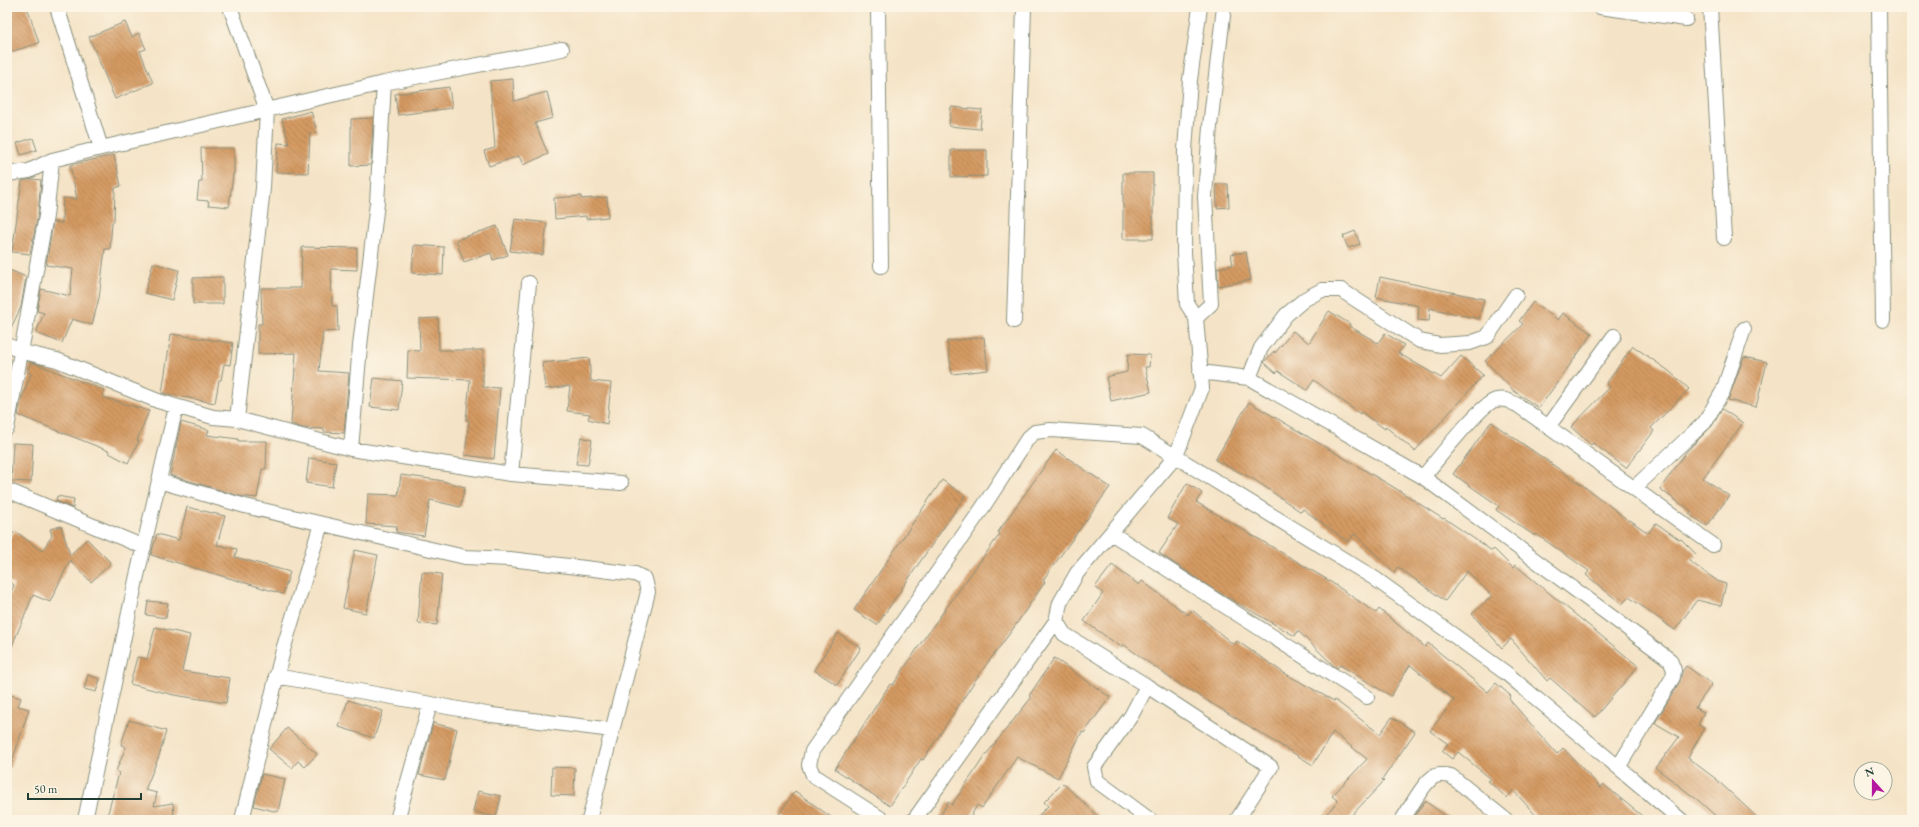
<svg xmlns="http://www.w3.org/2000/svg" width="1919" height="827" viewBox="0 0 1919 827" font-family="'EB Garamond',serif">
<defs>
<pattern id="building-back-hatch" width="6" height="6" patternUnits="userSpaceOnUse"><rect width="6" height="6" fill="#d49a62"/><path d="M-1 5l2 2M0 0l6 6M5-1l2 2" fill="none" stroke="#ab7f52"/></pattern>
</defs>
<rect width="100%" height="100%" fill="#fcf5e5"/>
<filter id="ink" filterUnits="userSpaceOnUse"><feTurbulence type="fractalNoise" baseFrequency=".025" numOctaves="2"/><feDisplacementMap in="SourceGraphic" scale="8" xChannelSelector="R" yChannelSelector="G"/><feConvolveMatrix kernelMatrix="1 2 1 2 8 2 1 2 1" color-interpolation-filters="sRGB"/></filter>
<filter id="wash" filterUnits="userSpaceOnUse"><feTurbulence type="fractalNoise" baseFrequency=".012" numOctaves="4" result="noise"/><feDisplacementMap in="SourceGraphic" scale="16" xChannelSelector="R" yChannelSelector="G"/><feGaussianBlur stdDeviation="0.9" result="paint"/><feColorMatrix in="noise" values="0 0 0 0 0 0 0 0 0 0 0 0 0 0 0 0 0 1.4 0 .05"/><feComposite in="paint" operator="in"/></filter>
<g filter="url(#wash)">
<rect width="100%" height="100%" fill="#f4e3c6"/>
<g id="blocks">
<!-- building -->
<path fill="url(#building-back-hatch)" d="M7,7h20l12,36 -32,10z
M125,22l7,15 7,-4 7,16 -6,2 13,32 -38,16 -26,-62z
M513,79l1,22 33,-9 6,26 -18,5 13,31 -25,11 -4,-9 -30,10 -5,-15 11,-3 -5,-67z
M449,87l3,21 -54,7 -3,-21z
M951,107l31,3 -2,19 -31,-3z
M311,111l6,21 -7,1 -2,40 -32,-1 2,-29 11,1 -7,-25z
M373,118l-2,47 -20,1v-47z
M33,138l4,12 -16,5 -4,-12z
M201,148h33v26h-1l-4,33 -21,-2 1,-4 -12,-1 2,-18h3z
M951,150h36v26l-36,1z
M114,155l7,31 -6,2 -1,34h-2l-2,27h-5l-6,49 -7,27 -20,-6 -10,24 -26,-10 8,-20 -7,-2 4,-22 29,7 3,-27 -27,-4 7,-43 9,1 1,-25 14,1 -7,-34z
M1123,173h30v66h-30z
M32,179l9,1 -3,35 -8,39 -18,-2 10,-71z
M1216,184h12l1,23 -12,1z
M581,196v3l26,-2 1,20 -22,2v-3l-31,3 -1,-21z
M515,219l32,4 -4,32 -33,-4z
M497,226l11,29 -15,5 -2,-7 -27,9 -8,-22z
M1355,231l5,13 -12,4 -5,-12z
M414,245l30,2 -1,28 -31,-2z
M302,247l55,1v22l-26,-1 1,37h5l1,25 -15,1 -4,39 30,2 -5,60 -20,-1v-3l-21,-1 -12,-4 5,-71 -38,1v-30h4l-1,-36h40z
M1246,252l5,28 -33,6 -1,-18 16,-3 -2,-11z
M153,263l26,7 -7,30 -27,-7z
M7,269l19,8 -5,30 -14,29z
M223,277v27h-30v-26z
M1380,277l104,22 -5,20 -49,-11 -1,13 -11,-1 1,-14 -43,-9z
M1533,302l25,18 5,-7 29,21 -53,74 -25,-17 -29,-30 38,-37 -4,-3z
M1329,311l21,13 -1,2 29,17 7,-10 19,12 -6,8 43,25 20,-22 22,19 -68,76 -29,-24 -1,2 -24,-17 -1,2 -46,-34 -7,10 -29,-19 -2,2 -12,-11 10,-11 1,2 18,-22 16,12z
M438,318l1,32h44v37l17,1 -6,71 -29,-4 4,-35h-3l4,-40 -63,-2 1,-28 12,1 -1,-32z
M171,334l62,9 -3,22 -6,-1 -3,16h-2l-4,23 -53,-10z
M984,337l4,33 -36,4 -5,-33z
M1633,346l36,25 20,18 -38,39 3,3 -28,37 -33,-25 -2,2 -20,-18 39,-40 -4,-3z
M1128,354l22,1 -1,12h-4l6,25 -40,9 -5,-24 21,-5z
M1744,357l23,5 -11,45 -28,-7z
M589,358l2,23 20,2 -4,41 -19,-5 2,-5 -23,-3 3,-25 -25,3 -3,-26z
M31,362l73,28 -2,7 47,14 -12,29 2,1 -11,22 -19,-10v-2l-91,-36 3,-15 10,-26 -4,-2z
M374,378l28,3 -3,29 -29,-3z
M1249,402l146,86 48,31 1,-1 48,33 2,-2 19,19 2,-3 123,101 -43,51 -45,-39 -3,3 -36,-42 -9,9 -30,-34 20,-18 -25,-25 -22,30 -47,-34 -4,5 -40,-38 -6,8 -45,-33 -2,3 -46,-32 -40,-20z
M1722,409l21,14 -40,55 26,18 -22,30 -18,-12 2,-3 -31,-22 26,-37 26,-26z
M181,422l28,8 -2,5 31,4v2h29l-1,28h-4l-5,29 -17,-2 -70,-21z
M1491,422l94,65 44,34 1,-1 18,13 8,-10 24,17 1,-1 15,15 -7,7 30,21 7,2 -5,22 -24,-6 -22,30 -46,-33 -7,7 -36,-29 3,-4 -53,-37 -1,2 -39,-26 3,-4 -46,-32z
M581,437l11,3 -4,25 -12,-1z
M13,443l20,1 -2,38 -20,-1z
M1056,450l54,37 -67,93 2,2 -35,51 -30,40 -57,87 -2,-1 -31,47 -55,-37 55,-85 3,1 32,-48 75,-103 -2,-2z
M309,458l27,4 -4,25 -26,-4z
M401,475l37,5 27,7 -5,20 -30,-7 -6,36 -28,-4 1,-6 -31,-2 2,-30 30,1z
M942,480l23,16 -88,129 -23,-15z
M1187,483l15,10 -6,9 132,78 48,33 3,-4 46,38 3,-4 60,49 8,-9 15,13 -2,3 48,55 6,-6 38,40 2,-4 44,36h-107l-27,-30 -6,8 -19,-17 3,-2 -33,-27 -6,7 -10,-8 6,-7 -18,-13 24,-31 -44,-35 -19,31 -51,-31 -3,3 -4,-3 -35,-34 -3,5 -82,-47 -54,-36 19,-29 -11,-6z
M57,496l17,3 -1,9 -17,-7z
M187,507l38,9 -8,29 20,4 -2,8 55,15 -7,22 -132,-39 6,-21 22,6z
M61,526l9,29 17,-16 24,24 -20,19 -21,-22 -20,42 -17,-7 -26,63v-57l7,-16 -7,-5v-38l8,-11 27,20 10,-15 -2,-7z
M355,550l23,5 -12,58 -23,-5z
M1112,565l27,20 3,-4 46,34 4,-5 42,35 3,-4 47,32 50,28 1,-1 45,34 12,-17 23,15 -33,48 2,1 -37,39h-26l17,-19 -6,-5 35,-37 -34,-27 -20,33 -143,-87 -47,-34 -2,3 -37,-26 19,-28 -8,-6z
M422,572l20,2 -5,51 -19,-2z
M148,601l20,2 -2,15 -20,-3z
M155,627l35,8 -8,36 48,7 -4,25 -52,-8 -44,-11 7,-27 10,2z
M838,633l23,15 -24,37 -23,-15z
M1054,658l56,39 -26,36 -2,-1 -24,46 -41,-21 -35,51 -5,-3 -8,15h-31l10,-18 4,3 32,-48 47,-59 -2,-2z
M1686,666l26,18 -17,24 9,4 -6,13 6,3 -16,30 28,21 44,41h-40l-21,-19 -43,-33 23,-31 -24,-14 25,-42 2,-9z
M88,675l12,4 -4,13 -12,-3z
M7,694l14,4 -3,8 11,3 -19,59h-3z
M348,700l35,11 -9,27 -35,-11z
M129,720l37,11 -7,25 -14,34 12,3 -3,13 19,-3 1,13h-3v4h-65l13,-47 -3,-2 10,-24 -5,-2z
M433,723l24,6 -12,51 -26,-5z
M287,728l30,26 -12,13 -7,-6 -6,7 -23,-19z
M552,767l23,1 -1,28 -23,-1z
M262,774l23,5 -7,33 -24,-6z
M1063,783l39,37h-68l14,-14 -4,-4z
M478,791l23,5 -5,21 -23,-5z
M795,791l40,29h-47l-9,-6z
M1425,801l27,19h-40z"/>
</g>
</g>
<g filter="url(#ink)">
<use href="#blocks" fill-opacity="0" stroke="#8a907d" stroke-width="1"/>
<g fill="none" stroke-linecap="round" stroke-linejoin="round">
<!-- minor casing -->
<g stroke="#8a907d" stroke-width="16">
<path id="minor" d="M57,7l44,141
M230,7l37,103 -4,78 -26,231
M878,7l3,259
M1600,7l86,12
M1710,7l14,231
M1879,7l4,313
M7,174l22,-3 23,-11 49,-12 283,-65 178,-34
M1196,318l15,-14 -6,-107 5,-71 14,-119
M1014,321l10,-314
M7,345l16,7 34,8 101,41 55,16 24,2 114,30 160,25 110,9
M1200,372l49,6 174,99 247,183 4,10 -1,7 -54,89
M1249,378l12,-30 25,-33 19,-16 17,-9h19l79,51 20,4 30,-2 17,-6 29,-42
M1548,427l66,-91
M7,428l39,-212 6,-56
M351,449l9,-103 17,-143 7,-120
M511,474l18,-191
M1423,477c12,-14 58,-74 73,-77 9,-2 15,2 23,6l194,139
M159,481l86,25 220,51 45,2 125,15 10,5 3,13 -59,228
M1634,488l71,-66 18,-31 21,-62
M7,490l137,57
M1111,533l256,164
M276,676l216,39 120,15
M1147,686l124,81 -34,53
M85,820l51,-240 40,-173
M242,820l41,-170 38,-126
M397,820l33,-116
M883,820l-70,-45 -4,-10 3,-14 169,-241 47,-72 7,-6 16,-2 91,6 232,142 132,95 175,147
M914,820l142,-199
M1150,820l-53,-39 -3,-14 37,-51 16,-30 -83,-52 -8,-13 4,-18 17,-30 99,-117 26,-68 -6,-70 -9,-14 -3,-52 1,-102 5,-70 10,-73
M1402,820c8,-11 21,-38 33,-44 6,-2 11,-1 16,0l55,44"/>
</g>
<!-- minor -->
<use href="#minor" stroke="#fff" stroke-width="14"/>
</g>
</g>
<!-- margin -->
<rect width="1919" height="827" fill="none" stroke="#fcf5e5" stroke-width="24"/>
<!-- north arrow -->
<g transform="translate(1873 781) rotate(339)"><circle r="19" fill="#fcf5e5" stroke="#a4ab9e"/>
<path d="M0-3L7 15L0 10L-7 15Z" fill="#b5179e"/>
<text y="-6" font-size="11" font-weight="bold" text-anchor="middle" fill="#1f3d34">N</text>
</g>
<!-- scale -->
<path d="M28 793v6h113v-6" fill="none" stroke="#1f3d34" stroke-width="2"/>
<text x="34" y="793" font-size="12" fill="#1f3d34" stroke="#fcf5e5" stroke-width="3" paint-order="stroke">50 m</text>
</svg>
